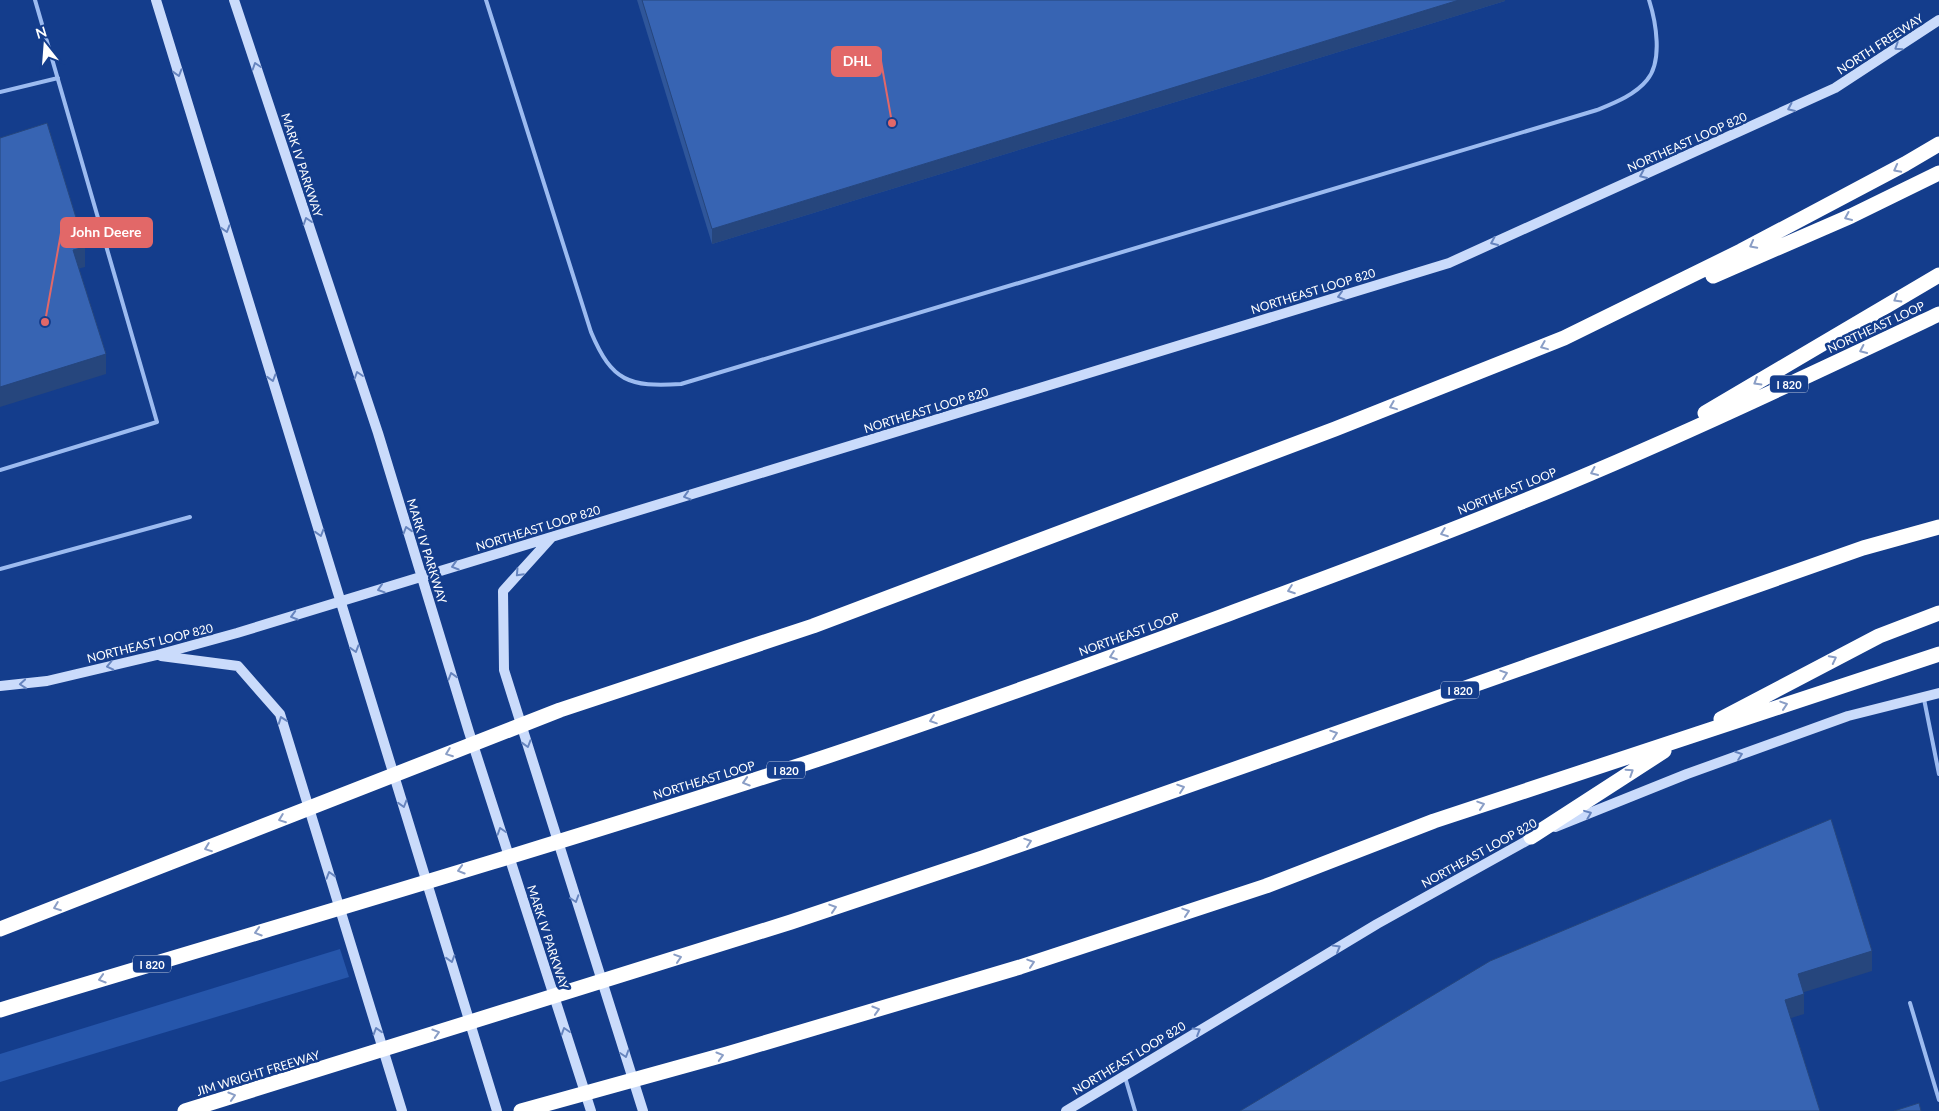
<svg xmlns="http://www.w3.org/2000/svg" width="1939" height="1111" viewBox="0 0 1939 1111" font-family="Lato,sans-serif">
<rect width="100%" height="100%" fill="#143d8c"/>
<!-- green -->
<path fill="#2656ab" d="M340,949l9,28 -349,105v-28z"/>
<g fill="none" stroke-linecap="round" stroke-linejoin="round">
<!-- lane -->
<path stroke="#9cbbf0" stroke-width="4" d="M486,0l105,332c21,50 38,55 90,52l916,-274c17,-7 38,-15 50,-30 16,-19 9,-58 2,-80
M0,92l58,-14
M0,470l157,-48 -122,-422
M0,569l190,-52
M1924,699l15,75
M1910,1003l29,97
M1125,1077l10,34"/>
<!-- secondary -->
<path stroke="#cadbfb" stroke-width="10" d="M156,0l341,1111
M234,0l144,433 91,299 122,379
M551,538l-48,53 1,79 139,441
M161,656l77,10 42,48 122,397
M0,686l47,-5 110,-26 80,-22 1212,-370 386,-175 104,-68
M1555,827l132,-53 161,-58 91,-23
M1066,1111l311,-187 160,-89"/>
<!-- highway -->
<path stroke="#fff" stroke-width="15" d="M1713,276l138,-60 88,-43
M1705,413l234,-138
M1721,719l158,-83 60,-23
M1531,837l133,-86
M0,929l560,-219 253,-84 522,-197 229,-91 177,-87 164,-87 34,-20
M0,1010c258,-78 517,-153 773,-236 152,-49 301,-103 450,-158 94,-35 188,-69 281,-107 148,-59 291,-127 435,-195
M185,1111l606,-189 191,-64 881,-310 76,-21
M521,1111l206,-57 293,-87 246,-81 168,-65 505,-167"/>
</g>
<!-- wall -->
<path fill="#2f569a" d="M637,0h868v1l-793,243z"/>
<!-- shaded-wall -->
<path fill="#26467d" d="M1459,0h46v1l-793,243v-15z
M85,247v20l-12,3v-20z
M106,354v20l-106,33v-20z
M1872,951v20l-74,23v-20z
M1804,994v20l-19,6v-20z"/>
<!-- building -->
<path fill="#3764b3" stroke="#26467d" d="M642,0h817l-747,229z
M47,123l38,124 -12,3 33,104 -106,33v-249z
M1831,819l41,132 -74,23 6,20 -19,6 35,111h-580l250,-150z
M1919,1103l2,8h-27z"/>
<!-- one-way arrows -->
<defs><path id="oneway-chevron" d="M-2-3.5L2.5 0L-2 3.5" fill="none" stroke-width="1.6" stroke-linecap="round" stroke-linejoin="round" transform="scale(1.25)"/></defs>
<g stroke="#6684be">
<use href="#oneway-chevron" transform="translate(1898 47) rotate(147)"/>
<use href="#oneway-chevron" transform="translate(256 66) rotate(-108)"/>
<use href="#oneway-chevron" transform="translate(178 73) rotate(73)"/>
<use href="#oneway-chevron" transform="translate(1791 108) rotate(156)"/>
<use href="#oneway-chevron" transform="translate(1643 175) rotate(156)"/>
<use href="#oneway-chevron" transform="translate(307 221) rotate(-108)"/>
<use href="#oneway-chevron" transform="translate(226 229) rotate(73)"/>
<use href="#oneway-chevron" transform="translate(1494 242) rotate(156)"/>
<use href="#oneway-chevron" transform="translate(1341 296) rotate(163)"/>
<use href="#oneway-chevron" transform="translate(358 375) rotate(-108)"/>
<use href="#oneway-chevron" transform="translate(272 378) rotate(73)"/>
<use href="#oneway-chevron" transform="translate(687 496) rotate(163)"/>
<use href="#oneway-chevron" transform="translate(407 530) rotate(-107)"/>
<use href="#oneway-chevron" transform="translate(320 533) rotate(73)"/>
<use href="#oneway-chevron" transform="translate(455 566) rotate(163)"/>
<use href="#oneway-chevron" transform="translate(519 573) rotate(133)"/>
<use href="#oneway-chevron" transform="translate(381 589) rotate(162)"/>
<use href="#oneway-chevron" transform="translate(294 616) rotate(164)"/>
<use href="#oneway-chevron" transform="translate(355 649) rotate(73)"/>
<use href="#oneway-chevron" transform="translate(110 666) rotate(167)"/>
<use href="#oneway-chevron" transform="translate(452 676) rotate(-107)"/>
<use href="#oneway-chevron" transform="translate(23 684) rotate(175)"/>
<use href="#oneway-chevron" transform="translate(282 720) rotate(-110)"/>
<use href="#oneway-chevron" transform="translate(527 744) rotate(73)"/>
<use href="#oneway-chevron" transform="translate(1739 755) rotate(-20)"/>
<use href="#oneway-chevron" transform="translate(403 804) rotate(73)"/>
<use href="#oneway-chevron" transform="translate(1588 814) rotate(-22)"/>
<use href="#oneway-chevron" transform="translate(501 831) rotate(-108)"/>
<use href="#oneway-chevron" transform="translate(330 875) rotate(-107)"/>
<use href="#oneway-chevron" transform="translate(575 899) rotate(72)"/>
<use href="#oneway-chevron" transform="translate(1337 948) rotate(-31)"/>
<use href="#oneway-chevron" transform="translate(451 959) rotate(73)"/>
<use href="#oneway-chevron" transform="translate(377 1031) rotate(-107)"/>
<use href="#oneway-chevron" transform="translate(565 1031) rotate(-108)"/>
<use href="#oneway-chevron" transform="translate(1197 1031) rotate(-31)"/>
<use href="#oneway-chevron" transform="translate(625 1054) rotate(72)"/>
</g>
<g stroke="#8a9ec6">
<use href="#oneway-chevron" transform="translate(1897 169) rotate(152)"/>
<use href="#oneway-chevron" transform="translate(1848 217) rotate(156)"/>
<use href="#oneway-chevron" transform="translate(1753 245) rotate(152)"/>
<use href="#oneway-chevron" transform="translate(1897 299) rotate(149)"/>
<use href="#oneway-chevron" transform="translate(1544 346) rotate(158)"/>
<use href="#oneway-chevron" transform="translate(1863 350) rotate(155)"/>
<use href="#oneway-chevron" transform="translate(1757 382) rotate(149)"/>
<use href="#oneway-chevron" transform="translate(1393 406) rotate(158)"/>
<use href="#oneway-chevron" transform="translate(1594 472) rotate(156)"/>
<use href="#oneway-chevron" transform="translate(1444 533) rotate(159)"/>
<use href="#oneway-chevron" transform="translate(1291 590) rotate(160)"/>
<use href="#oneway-chevron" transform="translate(1113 656) rotate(160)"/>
<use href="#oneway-chevron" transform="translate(1833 659) rotate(-27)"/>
<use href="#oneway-chevron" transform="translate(1504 674) rotate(-19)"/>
<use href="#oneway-chevron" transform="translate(1784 705) rotate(-18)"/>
<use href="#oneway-chevron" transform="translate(933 720) rotate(161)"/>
<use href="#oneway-chevron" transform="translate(1334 734) rotate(-19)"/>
<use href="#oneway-chevron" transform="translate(449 753) rotate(159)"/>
<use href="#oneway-chevron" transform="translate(1630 772) rotate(-33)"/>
<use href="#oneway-chevron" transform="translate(746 782) rotate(163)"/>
<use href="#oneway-chevron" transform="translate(1181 788) rotate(-19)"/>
<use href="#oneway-chevron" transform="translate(1481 805) rotate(-18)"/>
<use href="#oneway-chevron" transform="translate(282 819) rotate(159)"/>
<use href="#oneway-chevron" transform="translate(1028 842) rotate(-19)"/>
<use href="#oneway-chevron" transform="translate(208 848) rotate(159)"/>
<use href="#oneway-chevron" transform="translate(461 870) rotate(163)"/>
<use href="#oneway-chevron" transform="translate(57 907) rotate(159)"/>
<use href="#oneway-chevron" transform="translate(833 908) rotate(-18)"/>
<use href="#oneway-chevron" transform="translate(1186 912) rotate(-18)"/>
<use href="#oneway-chevron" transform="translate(258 932) rotate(163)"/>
<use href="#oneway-chevron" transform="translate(678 958) rotate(-18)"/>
<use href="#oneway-chevron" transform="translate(1031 963) rotate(-18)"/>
<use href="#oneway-chevron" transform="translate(102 979) rotate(163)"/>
<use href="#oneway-chevron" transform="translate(876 1010) rotate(-17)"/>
<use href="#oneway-chevron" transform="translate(436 1033) rotate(-17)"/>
<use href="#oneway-chevron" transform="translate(720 1056) rotate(-16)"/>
<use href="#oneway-chevron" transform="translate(232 1096) rotate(-17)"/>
</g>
<g text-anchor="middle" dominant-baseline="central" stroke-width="5" stroke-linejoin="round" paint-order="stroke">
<!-- shield labels -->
<g fill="#143d8c" stroke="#b8c5dc" stroke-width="1">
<rect x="1770" y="375.5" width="38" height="17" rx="4"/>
<rect x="1441" y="681.5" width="38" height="17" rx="4"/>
<rect x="767" y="761.5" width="38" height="17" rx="4"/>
<rect x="133" y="955.5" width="38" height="17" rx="4"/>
</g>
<g font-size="11" font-weight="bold" fill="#fff">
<text x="1789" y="384">I 820</text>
<text x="1460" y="690">I 820</text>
<text x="786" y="770">I 820</text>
<text x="152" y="964">I 820</text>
</g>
<!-- street labels -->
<g font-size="12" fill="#fff" stroke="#143d8c">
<text transform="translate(1880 44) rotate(-33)">NORTH FREEWAY</text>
<text transform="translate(1687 142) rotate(-24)">NORTHEAST LOOP 820</text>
<text transform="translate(302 165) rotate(72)">MARK IV PARKWAY</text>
<text transform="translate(1313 291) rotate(-17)">NORTHEAST LOOP 820</text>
<text transform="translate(1876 327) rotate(-25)">NORTHEAST LOOP</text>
<text transform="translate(926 410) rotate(-17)">NORTHEAST LOOP 820</text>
<text transform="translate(1507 491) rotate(-22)">NORTHEAST LOOP</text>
<text transform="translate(538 528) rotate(-17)">NORTHEAST LOOP 820</text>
<text transform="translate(427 551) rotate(73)">MARK IV PARKWAY</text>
<text transform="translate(1129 634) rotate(-20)">NORTHEAST LOOP</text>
<text transform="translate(150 643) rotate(-14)">NORTHEAST LOOP 820</text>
<text transform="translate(704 780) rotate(-17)">NORTHEAST LOOP</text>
<text transform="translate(1479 853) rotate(-29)">NORTHEAST LOOP 820</text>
<text transform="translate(548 937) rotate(72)">MARK IV PARKWAY</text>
<text transform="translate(1129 1058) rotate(-31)">NORTHEAST LOOP 820</text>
<text transform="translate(258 1073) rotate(-17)">JIM WRIGHT FREEWAY</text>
</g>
</g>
<!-- callouts -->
<path fill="none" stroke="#e26868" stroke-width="2" d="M892 123L881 61M45 322L61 233"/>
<g fill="#e26868" stroke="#143d8c" stroke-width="2">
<circle cx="892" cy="123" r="5"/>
<circle cx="45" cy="322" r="5"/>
</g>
<g fill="#e26868" stroke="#e26868" stroke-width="2">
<rect x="832" y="47" width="49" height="29" rx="5"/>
<rect x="61" y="218" width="91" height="29" rx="5"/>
</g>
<g font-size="14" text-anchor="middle" font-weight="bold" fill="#fff">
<text x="857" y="66">DHL</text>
<text x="106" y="237">John Deere</text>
</g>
<!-- north arrow -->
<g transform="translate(45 45) rotate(343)" stroke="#143d8c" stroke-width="4" paint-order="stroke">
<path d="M0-4L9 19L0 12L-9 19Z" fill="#ffffff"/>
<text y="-8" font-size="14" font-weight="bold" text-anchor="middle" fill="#ffffff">N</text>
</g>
</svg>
